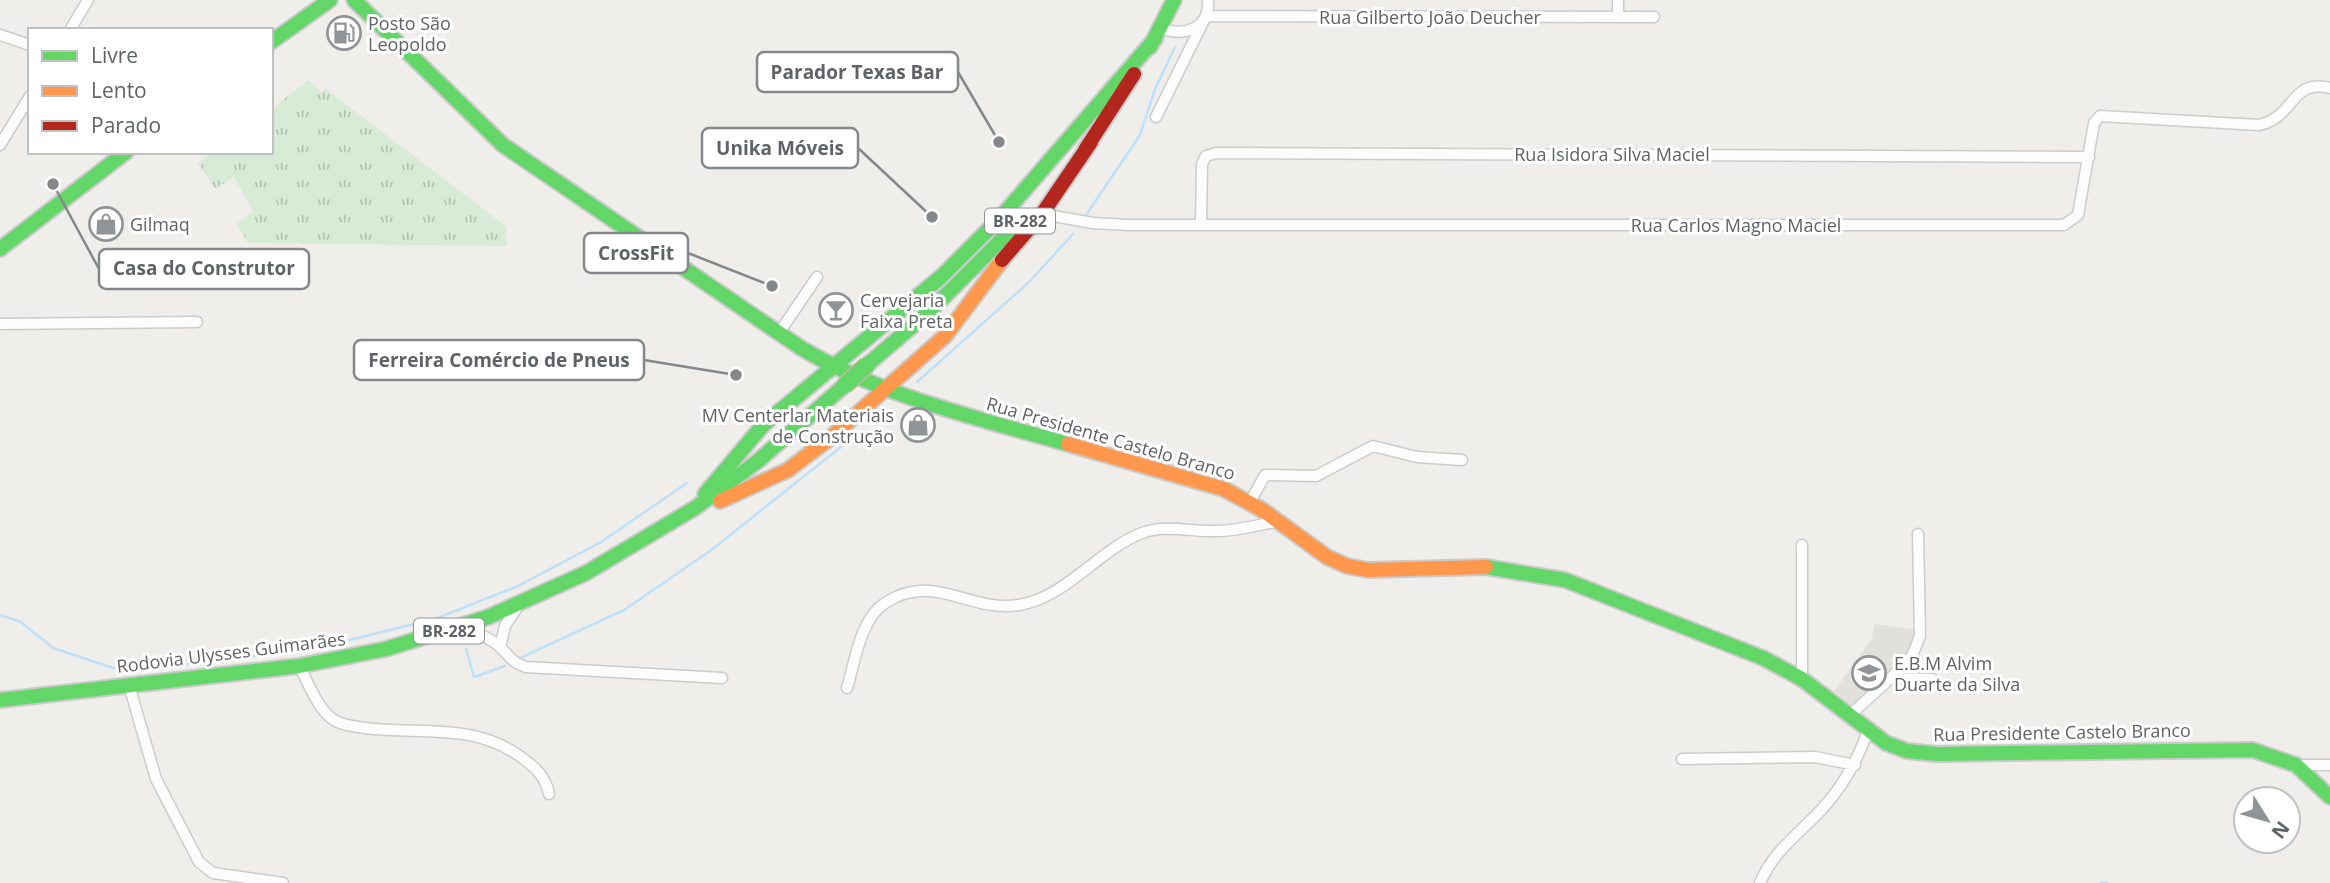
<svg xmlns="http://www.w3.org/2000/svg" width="2330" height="883" viewBox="0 0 2330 883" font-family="'Open Sans',sans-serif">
<defs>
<pattern id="grass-tufts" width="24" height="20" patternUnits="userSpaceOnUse" patternTransform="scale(1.75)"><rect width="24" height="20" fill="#d8ebd6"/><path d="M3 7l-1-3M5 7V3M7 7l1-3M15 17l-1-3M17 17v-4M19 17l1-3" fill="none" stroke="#b2c2b1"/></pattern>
</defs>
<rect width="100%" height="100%" fill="#efeeea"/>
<!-- education -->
<path fill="#e2e0da" d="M1874,624l45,6 -8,25 -58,51 -19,-15 38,-52z"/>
<!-- grass -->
<path fill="url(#grass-tufts)" d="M309,80l12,12 5,-3 180,137 1,20 -259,-3 -12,-19 17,-13 -19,-34 -19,12 -17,-26 14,-11h59v-43z"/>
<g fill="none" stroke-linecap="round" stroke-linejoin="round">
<!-- stream -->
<path stroke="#bfe0f9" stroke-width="2.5" d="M1086,215l54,-80 15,-46 20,-42
M917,382l112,-100 44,-48
M0,615l21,7 32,26 66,22 93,-8 121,-18 102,-25 83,-33 83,-44 86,-59
M466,649l8,28 31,-11
M520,658l104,-48 86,-59 136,-108
M2101,883h6"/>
<!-- street casing -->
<g stroke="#cbcccc" stroke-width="13">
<path id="street" d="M1618,17v-17
M1161,28c23,9 49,1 47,-28
M70,30l18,-30
M0,35l30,10
M1156,117l50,-101 448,1
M0,145l30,-49
M1042,214l51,9 35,2h936l14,-10 16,-92 6,-7 159,9c36,-7 31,-47 71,-37
M1201,225l1,-61 4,-8 10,-3 873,4
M0,324l197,-2
M779,333l38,-56
M1250,502l15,-27 51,1 57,-30 44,11 45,3
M463,627c12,5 26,10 36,19 10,9 13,17 27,21l196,11
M500,647l5,-21 13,-20
M299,666c10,17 18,43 35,54 9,6 21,6 31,8 55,7 108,-6 156,29 14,10 25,20 28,37
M1891,678l21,-22 8,-20 -2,-102
M1802,679v-134
M129,685l27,94 43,83 14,11 70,10
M847,688c8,-26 13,-69 38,-85 50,-32 83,10 134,2 48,-8 79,-55 123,-72 23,-9 50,-1 74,-2 21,0 42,-6 63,-10
M1850,715l41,-37 41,1
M1682,759l133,-2 40,8
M2296,765h34
M1760,883c13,-32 40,-50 62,-74 22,-24 36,-49 46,-79"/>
</g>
<!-- fast casing -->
<g stroke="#cacacb" stroke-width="18">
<path id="fast" d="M354,0l149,145 298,203c82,49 177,70 267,96
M271,42l59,-42
M1150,47l24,-47
M0,249l126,-97
M867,365l62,-53 87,-87
M705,494l59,-70 177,-147 61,-61 153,-177
M1486,567l79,13 198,78 39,21 84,64 21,8 30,3 316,-4 43,15 34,32
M0,700l299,-34 87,-17 102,-32 98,-44 109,-65 63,-47 87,-76"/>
</g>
<!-- slow casing -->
<g stroke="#cacacb" stroke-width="18">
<path id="slow" d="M1068,444l156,45 40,22 63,46 20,9 21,4 118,-3
M720,501l68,-31 42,-32 115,-102 57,-76"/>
</g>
<!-- jam casing -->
<g stroke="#cacacb" stroke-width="18">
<path id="jam" d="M1085,150l49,-76
M1002,260l40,-46 49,-72"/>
</g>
<!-- street -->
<use href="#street" stroke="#fdfcfc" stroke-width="10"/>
<!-- fast -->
<use href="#fast" stroke="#63d668" stroke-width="14"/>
<!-- slow -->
<use href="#slow" stroke="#ff974d" stroke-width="14"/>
<!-- jam -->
<use href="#jam" stroke="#b3261e" stroke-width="14"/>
<!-- fast-bridge casing -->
<g stroke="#c8b996" stroke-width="19" stroke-linecap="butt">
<path id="fast-bridge" d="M845,385l22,-20"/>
</g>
<!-- fast-bridge -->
<use href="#fast-bridge" stroke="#63d668" stroke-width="16"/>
</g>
<!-- icons -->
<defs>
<g id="fuel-ring" transform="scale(1.75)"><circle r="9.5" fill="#fff" stroke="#919496" stroke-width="1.5"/><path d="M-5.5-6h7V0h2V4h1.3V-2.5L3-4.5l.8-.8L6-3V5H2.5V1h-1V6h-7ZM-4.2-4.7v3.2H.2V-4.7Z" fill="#919496"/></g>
<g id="shop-ring" transform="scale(1.75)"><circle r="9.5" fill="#fff" stroke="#919496" stroke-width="1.5"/><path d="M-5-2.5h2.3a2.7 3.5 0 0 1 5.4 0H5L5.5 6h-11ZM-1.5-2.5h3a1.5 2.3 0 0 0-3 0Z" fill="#919496"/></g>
<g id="bar-ring" transform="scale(1.75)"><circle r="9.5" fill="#fff" stroke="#919496" stroke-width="1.5"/><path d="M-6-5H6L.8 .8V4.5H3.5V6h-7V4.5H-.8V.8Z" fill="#919496"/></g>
<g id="school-ring" transform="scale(1.75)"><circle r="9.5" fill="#fff" stroke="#919496" stroke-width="1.5"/><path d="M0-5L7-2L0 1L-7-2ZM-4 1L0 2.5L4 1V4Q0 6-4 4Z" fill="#919496"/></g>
</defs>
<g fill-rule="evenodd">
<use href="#fuel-ring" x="344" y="33"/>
<use href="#shop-ring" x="106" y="224"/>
<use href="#bar-ring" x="836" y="310"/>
<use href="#shop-ring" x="918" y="425"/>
<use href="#school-ring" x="1869" y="673"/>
</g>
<g text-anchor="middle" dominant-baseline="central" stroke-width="6" stroke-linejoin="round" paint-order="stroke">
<!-- shield labels -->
<g fill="#fff" stroke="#8f9295" stroke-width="2">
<rect x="985" y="208.5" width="70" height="25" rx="5"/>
<rect x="414" y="618.5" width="70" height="25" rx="5"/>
</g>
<g font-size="16" font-weight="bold" fill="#5f6368">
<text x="1020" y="221">BR-282</text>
<text x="449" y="631">BR-282</text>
</g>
<!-- street labels -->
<g font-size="18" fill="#5f6368" stroke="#fff">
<text x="1430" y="17">Rua Gilberto João Deucher</text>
<text x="1612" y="154">Rua Isidora Silva Maciel</text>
<text x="1736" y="225">Rua Carlos Magno Maciel</text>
<text transform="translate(1111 438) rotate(16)">Rua Presidente Castelo Branco</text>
<text transform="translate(231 652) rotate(-7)">Rodovia Ulysses Guimarães</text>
<text transform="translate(2062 732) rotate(-1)">Rua Presidente Castelo Branco</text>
</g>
<!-- poi labels -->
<g font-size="18" fill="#5f6368" stroke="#fff" text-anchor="start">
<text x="368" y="23">Posto São<tspan x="368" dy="21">Leopoldo</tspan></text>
<text x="130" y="224">Gilmaq</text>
<text x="860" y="300">Cervejaria<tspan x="860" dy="21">Faixa Preta</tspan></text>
<text x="894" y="415" text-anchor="end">MV Centerlar Materiais<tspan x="894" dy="21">de Construção</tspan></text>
<text x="1894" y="663">E.B.M Alvim<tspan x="1894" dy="21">Duarte da Silva</tspan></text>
</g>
</g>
<!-- callouts -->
<path fill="none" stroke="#84888a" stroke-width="2.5" d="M999 142L958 72M932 217L858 148M772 286L688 253M53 184L99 269M736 375L644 360"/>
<g fill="#84888a" stroke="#fff" stroke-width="2.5">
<circle cx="999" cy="142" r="7"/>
<circle cx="932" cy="217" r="7"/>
<circle cx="772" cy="286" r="7"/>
<circle cx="53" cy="184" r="7"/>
<circle cx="736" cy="375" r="7"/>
</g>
<g fill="#fff" stroke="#84888a" stroke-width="2.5">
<rect x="757" y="52" width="201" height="40" rx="7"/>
<rect x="702" y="128" width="156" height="40" rx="7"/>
<rect x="584" y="233" width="104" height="40" rx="7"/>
<rect x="99" y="249" width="210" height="40" rx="7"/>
<rect x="354" y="340" width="290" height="40" rx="7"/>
</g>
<g font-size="19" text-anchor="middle" font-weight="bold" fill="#5f6368">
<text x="857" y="79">Parador Texas Bar</text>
<text x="780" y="155">Unika Móveis</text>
<text x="636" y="260">CrossFit</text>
<text x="204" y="275">Casa do Construtor</text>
<text x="499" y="367">Ferreira Comércio de Pneus</text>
</g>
<!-- legend -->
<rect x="28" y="28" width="245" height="126" fill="#ffffff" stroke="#bfc1c3" stroke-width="2"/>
<rect x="42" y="51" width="35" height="10" fill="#63d668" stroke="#bfc1c3" stroke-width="2"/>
<text x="91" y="63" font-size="21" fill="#5f6368">Livre</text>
<rect x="42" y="86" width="35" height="10" fill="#ff974d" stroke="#bfc1c3" stroke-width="2"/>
<text x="91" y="98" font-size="21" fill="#5f6368">Lento</text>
<rect x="42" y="121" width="35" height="10" fill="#b3261e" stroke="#bfc1c3" stroke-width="2"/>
<text x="91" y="133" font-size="21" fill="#5f6368">Parado</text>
<!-- north arrow -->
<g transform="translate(2267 820) rotate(127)"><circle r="33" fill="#ffffff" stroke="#bfc1c3" stroke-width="2"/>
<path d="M0-5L12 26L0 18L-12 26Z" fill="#919496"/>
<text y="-10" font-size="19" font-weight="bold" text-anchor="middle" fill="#5f6368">N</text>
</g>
</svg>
